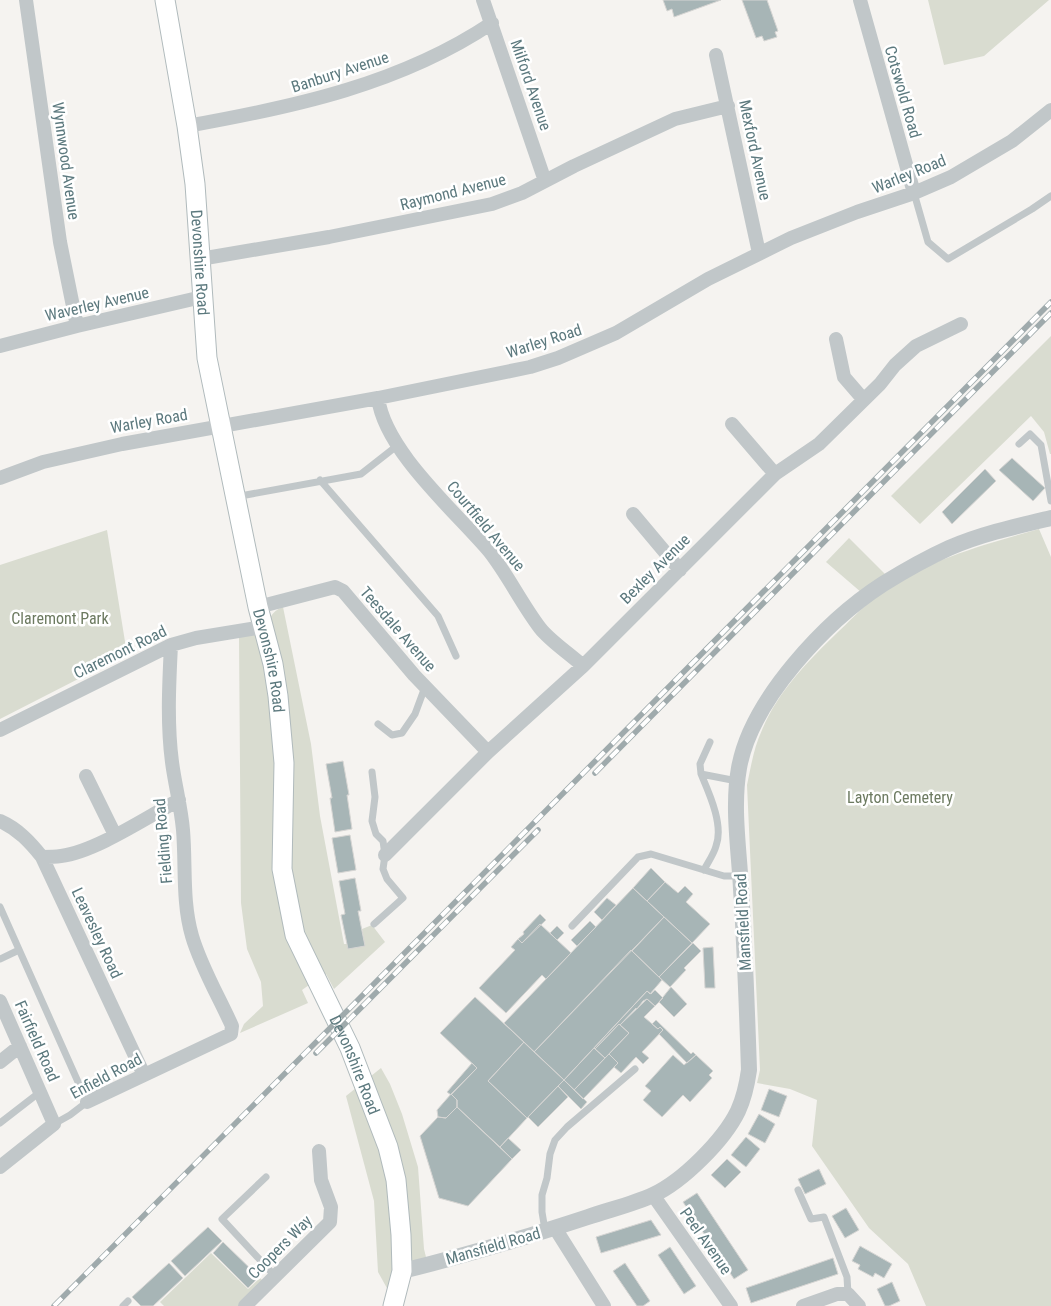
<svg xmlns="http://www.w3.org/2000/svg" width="1051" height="1306" viewBox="0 0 1051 1306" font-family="'Roboto Condensed',sans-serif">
<rect width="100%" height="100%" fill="#f5f3f0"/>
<!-- green -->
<path fill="#d9dcd0" d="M928,0h121l-65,56 -40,9z
M1051,336v118h-1l-6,-22 -13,-16 -111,108 -29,-28z
M1039,529l12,28v749h-125l-18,-42 -39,-36 -57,-82 5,-46 -27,-11 -33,-6 3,-13 -13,-285c4,-19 7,-38 15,-55 16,-39 47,-70 77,-99 15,-14 30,-31 48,-43 46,-30 100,-44 152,-59z
M107,530l20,124 -127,65v-154z
M849,538l38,38 -25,17 -36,-31z
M283,607l28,137 9,72 24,128h3l1,5 17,-3 -3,-17 10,-4 13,17 -51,47 -8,-15 -9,6 -22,-45 -12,-135 -19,-168c4,-11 7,-21 19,-25z
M256,633l14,62 5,55 -1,67 3,57 32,111 -7,5 6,13 -68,30 4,-9 19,-18 -2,-24 -14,-33 -6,-46 -2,-267z
M381,1068l9,16 12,30 16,53 6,82 3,12 -25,6 -9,32 -15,-27 -4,-71 -28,-105z
M211,1253l37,36 12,-11 4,4 -24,24h-76l-4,-4z"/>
<!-- building -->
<path fill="#a7b5b6" stroke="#d6d5d3" d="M663,0h58l-47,17 -2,-8 -5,2z
M742,0h25l11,31 -3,1 2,5 -13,4 -2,-5 -6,2z
M1012,458l33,30 -12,13 -34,-31z
M985,469l11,12 -44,43 -10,-12z
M343,761l6,34h-2l5,34 -17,3 -5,-34h2l-6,-34z
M350,835l6,35 -18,3 -6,-35z
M651,868l14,14 -18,19 -14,-13z
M355,878l6,33h-3l7,35 -17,3 -7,-34 4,-1 -6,-33z
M665,882l13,11 7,-7 8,8 -7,8 24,22 -18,19 -45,-42z
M633,888l31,29 -130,135 -30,-29z
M607,898l9,7 -14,15 -8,-8z
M540,914l6,6 -24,23 -4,-4 6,-5 -1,-2z
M664,917l28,26 -33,34 -27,-26z
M590,921l6,6 -19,19 -6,-6z
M540,924l31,29 -25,26 -4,-4 -36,38 -27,-25 36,-38 -4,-3 7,-8 4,4z
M557,926l7,7 -7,7 -7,-7z
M693,943l8,8 -17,17 2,2 -16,17 -11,-10z
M713,947l2,41h-10l-2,-40z
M631,950l31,30 -12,14 -3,-3 -83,89 -30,-28z
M671,987l16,17 -13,13 -15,-15z
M655,990l8,8 -8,8 -8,-7 -4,2 -6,8 -1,-1 -16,17 -1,-1 -24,25 -1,-1 53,-57 4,3z
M475,997l49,45 -36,39 39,37 -27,29 -43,-40v-7l-6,-6 26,-26 -37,-35z
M647,999l8,7 -11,11 14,12 2,-2 3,3 -21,22 7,6 -6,6 -7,-7 -15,16 -7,-6 4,-4 -9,-9 20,-21 -9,-8z
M656,1020l35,34 2,-2 3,3 -9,8 -28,-29 4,-4 -3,-3 -2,2 -6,-5z
M619,1024l10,9 -24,25 -10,-9z
M524,1042l40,38 -37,38 -39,-37z
M594,1048l11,10 -31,32 -10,-10z
M609,1054l9,9 -35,36 -9,-9z
M673,1055l11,10 12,-10 17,16 -4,4 3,3 -22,24 -7,-7 -21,22 -19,-17 8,-9 -6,-5z
M472,1063l5,5 -26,27 -4,-3z
M564,1080l23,22 -6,7 -23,-23z
M558,1086l10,11 -30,30 -10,-10z
M769,1089l18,7 -8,21 -18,-7z
M451,1094l6,6v7l-11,11 -8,-1 -1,-7z
M457,1107l55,52 -44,47 -29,-8 -19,-62 18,-19 8,1z
M759,1114l16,10 -10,19 -17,-9z
M746,1137l14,12 -14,18 -15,-12z
M508,1138l13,12 -9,9 -12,-12z
M727,1159l14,13 -16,16 -14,-13z
M819,1169l7,15 -21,10 -7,-15z
M697,1193l51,77 -14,9 -51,-77z
M846,1208l13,22 -14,8 -13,-22z
M651,1220l10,15 -60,18 -5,-16z
M208,1227l14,14 -37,35 -14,-15z
M223,1242l36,35 -11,11 -35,-35z
M860,1246l32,18 -8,14 -9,-5 -2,4 -15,-8 2,-4 -8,-4z
M670,1247l26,39 -12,8 -26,-39z
M833,1258l5,16 -87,29 -5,-15z
M169,1263l14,15 -30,28h-12l-9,-9z
M625,1263l25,38 -7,5h-6l-24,-35z
M892,1282l8,19 -11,5h-4l-8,-17z"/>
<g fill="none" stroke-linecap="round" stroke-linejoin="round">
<!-- secondary casing -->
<g stroke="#b0babc" stroke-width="21">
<g id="secondary">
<path id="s1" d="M165,0l22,126 8,58 12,174 51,249 15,57 5,32 6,67 -2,106 13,66 55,113 38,99 8,33 5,55 1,36 -9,35"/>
</g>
</g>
<!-- service -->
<path stroke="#c1c7c9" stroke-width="7" d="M914,193l14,49 20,17 84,-50 19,-13
M1019,444l11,-10 11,11 10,56
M320,480l118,136 18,40
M235,497l126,-23 37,-29
M378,724l14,11 10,-2 13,-19 10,-27
M710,742l-10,22 1,10 36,7
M372,772l3,25 -3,24 4,13 7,7 2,14 -2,14 4,10 16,19 -29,26
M701,774c8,19 23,51 15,72 -2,8 -8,16 -12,24
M0,907l87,195 -17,13 -16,9
M572,926l66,-69 13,-3 73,22h16
M0,959l19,-9
M0,1123l40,-31
M266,1177l-44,42 53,57
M798,1190l13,29 13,-2 23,60 1,17
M545,1230l-3,-18v-17l5,-17 3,-24 5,-14 12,-13 68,-58
M123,1306l5,-5"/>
<!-- minor -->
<path stroke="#c1c7c9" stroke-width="14" d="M26,0l34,242 17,84
M483,0l62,181
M860,0l54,193
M716,55l43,198
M187,126c107,-19 214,-42 305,-103
M200,259l129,-22 163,-33 30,-11 52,-27 101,-47 53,-13
M836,339l8,38 19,22
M0,346l77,-20 125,-29
M378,398c7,53 77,113 111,153 19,24 32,52 51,77 10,13 30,26 43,38
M732,424l43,50
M0,478l43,-16 79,-18 256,-46 152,-31 28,-9 58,-25 92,-54 83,-41 66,-26 57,-19 37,-16 61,-36 39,-31
M633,514l47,56
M258,607l77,-20 8,4 71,84 74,77
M0,730l171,-85 25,-7 67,-11
M86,776l29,59
M0,821c18,8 30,21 42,36l102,218
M385,855l103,-103 95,-86 192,-192 44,-30 61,-60 15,-19 21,-19 45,-22
M42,857c6,0 12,0 19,-1 34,-4 86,-39 118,-56
M0,1001l54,123 -54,43
M0,1062l20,-16
M87,1102l144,-68 1,-8c-13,-29 -31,-59 -40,-90 -10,-34 -6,-71 -9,-106 -2,-23 -8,-45 -11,-68 -5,-38 -3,-78 -1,-117
M653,1195l78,111
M555,1228l49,78
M245,1306l85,-84 1,-15 -10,-27 -2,-29
M803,1306l34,-12h11l11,12"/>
<!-- tertiary -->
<path stroke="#c1c7c9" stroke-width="16" d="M402,1271c62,-15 125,-34 186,-54 20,-7 46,-13 65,-22 30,-14 71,-55 85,-84 6,-13 9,-27 11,-41 -2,-60 -4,-121 -8,-181 -2,-40 -9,-82 -2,-121 12,-68 87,-147 144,-184 21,-13 44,-26 66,-36 32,-14 68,-22 102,-30"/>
<!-- secondary -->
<use href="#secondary" stroke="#fff" stroke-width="19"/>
<!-- rail casing -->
<g stroke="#9faaac" stroke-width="5.5">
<path id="rail" d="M595,773l456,-460
M316,1053l222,-223
M54,1306l997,-1004"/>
</g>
<!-- rail -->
<use href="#rail" stroke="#fff" stroke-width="4" stroke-dasharray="11" stroke-linecap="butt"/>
</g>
<g text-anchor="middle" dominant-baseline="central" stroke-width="5" stroke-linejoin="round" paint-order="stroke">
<!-- street labels -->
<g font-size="16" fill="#5c797e" stroke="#fff">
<text transform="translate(340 72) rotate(-18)">Banbury Avenue</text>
<text transform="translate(531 85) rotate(71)">Milford Avenue</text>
<text transform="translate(903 92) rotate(74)">Cotswold Road</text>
<text transform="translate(755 150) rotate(78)">Mexford Avenue</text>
<text transform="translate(66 161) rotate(82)">Wynnwood Avenue</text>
<text transform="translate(909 174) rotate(-22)">Warley Road</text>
<text transform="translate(453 192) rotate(-14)">Raymond Avenue</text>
<text stroke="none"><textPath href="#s1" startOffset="265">Devonshire Road</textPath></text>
<text transform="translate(97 304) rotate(-13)">Waverley Avenue</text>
<text transform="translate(544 341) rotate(-18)">Warley Road</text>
<text transform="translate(149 421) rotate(-10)">Warley Road</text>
<text transform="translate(486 526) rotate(50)">Courtfield Avenue</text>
<text transform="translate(655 569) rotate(-45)">Bexley Avenue</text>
<text transform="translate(398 629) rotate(49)">Teesdale Avenue</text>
<text transform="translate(120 652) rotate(-26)">Claremont Road</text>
<text stroke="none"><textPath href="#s1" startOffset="670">Devonshire Road</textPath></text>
<text transform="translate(163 841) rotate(-95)">Fielding Road</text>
<text transform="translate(743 922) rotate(-93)">Mansfield Road</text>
<text transform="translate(97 933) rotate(65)">Leavesley Road</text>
<text transform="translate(37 1041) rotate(66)">Fairfield Road</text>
<text stroke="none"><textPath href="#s1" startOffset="1090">Devonshire Road</textPath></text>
<text transform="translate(106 1076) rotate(-28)">Enfield Road</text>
<text transform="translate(706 1241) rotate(55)">Peel Avenue</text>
<text transform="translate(493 1246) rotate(-16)">Mansfield Road</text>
<text transform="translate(280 1247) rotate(-45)">Coopers Way</text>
</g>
<!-- park labels -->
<g font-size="16" fill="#6c7a60" stroke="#fff">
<text x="60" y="618">Claremont Park</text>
<text x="900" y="797">Layton Cemetery</text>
</g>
</g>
</svg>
